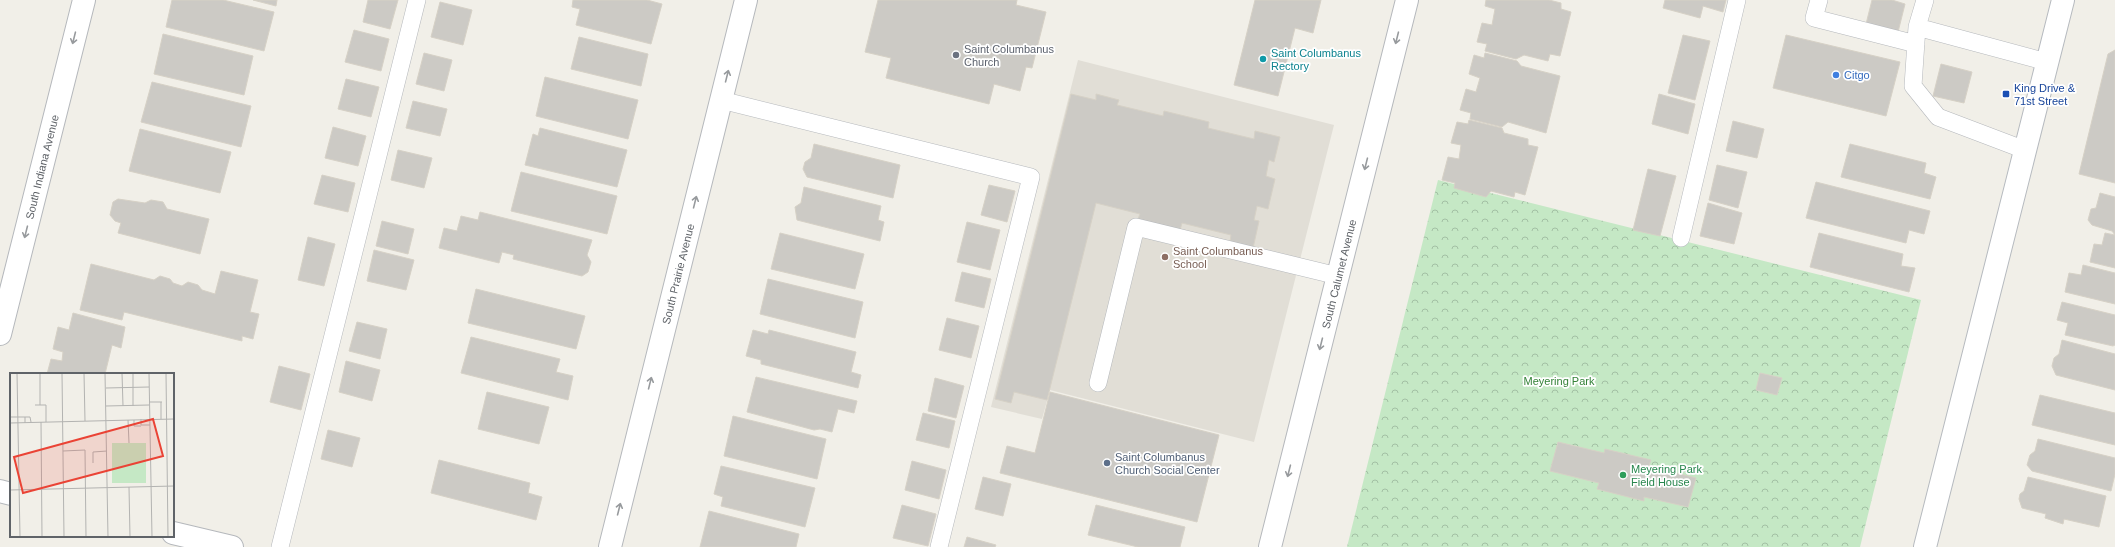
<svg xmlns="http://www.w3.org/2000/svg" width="2115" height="547" viewBox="0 0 2115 547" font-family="Helvetica,sans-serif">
<defs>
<pattern id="forest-crowns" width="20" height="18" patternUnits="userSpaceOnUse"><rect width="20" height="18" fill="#c5e8c5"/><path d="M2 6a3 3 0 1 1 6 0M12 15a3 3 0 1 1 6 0" fill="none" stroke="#a3c0a4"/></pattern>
</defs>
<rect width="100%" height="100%" fill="#f1efe8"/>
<!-- education -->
<path fill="#e1ded6" d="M1078,60l256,65 -80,317 -204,-52 -8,29 -51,-12z"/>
<!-- forest -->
<path fill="url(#forest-crowns)" d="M1438,180l483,120 -61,247h-513z"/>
<!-- building -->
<path fill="#cccac5" stroke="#d6d1c6" d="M172,0h51l51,12 -10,39 -98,-24z
M253,0h24l-1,6z
M368,0h30l-8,29 -27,-7z
M573,0h74l15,4 -11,40 -75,-19 4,-16 -8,-2z
M878,0h139l-1,5 30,7 -14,56 -6,-1 -6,24 -26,-7 -5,20 -103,-26 5,-20 -26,-6z
M1255,0h66l-8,33 -18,-5 -17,68 -44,-11z
M1486,0h63l12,3v6l10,3 -11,44 -10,-2 -2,7 -24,-6 -8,4 -31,-8 2,-7 -10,-2 5,-19 10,2 3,-16 -10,-3z
M1665,0h61l-3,12 -20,-6 -3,12 -37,-10z
M1872,0h20l13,4 -8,32 -32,-8z
M440,2l32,8 -9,35 -32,-8z
M354,30l35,9 -8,32 -36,-9z
M163,34l90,22 -9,39 -90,-21z
M1683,35l27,6 -15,59 -27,-7z
M1786,35l114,27 -14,54 -113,-28z
M579,37l69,17 -7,32 -70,-17z
M2115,50v133l-36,-9 29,-120z
M424,53l28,7 -8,31 -28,-7z
M1485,53l32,8 4,5 39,10 -14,57 -38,-11 -6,5 -32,-8 1,-6 -11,-3 6,-21 10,3 4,-14 -11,-4 5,-19 10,3z
M1941,64l31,8 -8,31 -31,-7z
M545,77l93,23 -10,39 -92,-23z
M346,79l33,8 -8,30 -33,-8z
M152,82l99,24 -10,41 -100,-25z
M1071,94l25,6v-6l23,6 -2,5 46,11 1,-5 45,11 -1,6 46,11 1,-8 25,6 -6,25 -5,-2 -3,16 9,3 -7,30 -11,-3 -3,14 5,1 -6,27 -23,-6 1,-7 -49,-12 -2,7 -42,-11 2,-5 -44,-11 -49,197 -33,-8 -3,11 -16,-4z
M1659,94l36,10 -7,30 -36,-10z
M413,101l34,8 -7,27 -34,-8z
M1469,120l33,8 2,5 24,6v6l10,2 -13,48 -10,-3 -1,5 -23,-6 -5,6 -32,-9 1,-5 -13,-3 6,-23 11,2 2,-14 -10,-2 6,-21 11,2z
M1733,121l31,8 -7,29 -31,-7z
M333,127l33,9 -8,30 -33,-8z
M540,128l87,22 -10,37 -92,-22 8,-31 5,2z
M140,129l91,23 -11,41 -91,-22z
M814,144l86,21 -7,33 -86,-21 -4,-8 2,-7 6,-4z
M1850,144l76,19 -2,10 12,4 -6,22 -89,-22z
M398,150l34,8 -8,30 -33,-8z
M1717,165l30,7 -9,36 -29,-8z
M1648,169l28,7 -16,60 -27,-6z
M521,172l96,24 -10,38 -96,-23z
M322,175l33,8 -7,29 -34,-8z
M1816,182l114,29 -6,23 -15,-4 -3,13 -100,-25z
M989,185l26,6 -8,31 -26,-7z
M804,187l77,19 -3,14 6,2 -4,19 -83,-21 -2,-13 6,-4z
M2100,193l15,4v38l-3,-4 -20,-6 -4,-5 3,-11 5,-1z
M118,199l27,4 6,-3 12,2 4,7 42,10 -9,35 -82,-21 3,-10 -6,-2 -5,-6 3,-13z
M1708,203l34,10 -8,31 -34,-8z
M480,212l112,28 -5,15 4,7 -3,10 -6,4 -69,-17 1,-4 -12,-3 -3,11 -60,-15 5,-20 13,3 4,-15 17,4z
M382,221l32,8 -6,25 -32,-8z
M967,222l33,8 -10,40 -33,-8z
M780,233l84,21 -9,35 -84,-20z
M1819,233l84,21 -2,12 14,2 -6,24 -99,-25z
M2105,233l10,2v33l-25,-6 4,-18 8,1z
M308,237l27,7 -11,42 -26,-6z
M374,250l40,10 -8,30 -39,-9z
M91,264l63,16 6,-4 10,3 3,4 9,3 6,-4 10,3 4,5 13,4 6,-23 37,9 -8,32 9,2 -6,25 -11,-3v5l-118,-29 -2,8 -42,-10z
M2083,265l32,8v31l-50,-12 4,-19 12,2z
M962,272l29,7 -7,29 -29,-7z
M768,279l95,23 -8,36 -95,-24z
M476,289l109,27 -9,33 -108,-26z
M2062,302l53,13v30l-2,1 -48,-11 3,-12 -11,-3z
M73,313l52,14 -4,21 -9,-3 -7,29h-58l4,-15 11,2 1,-9 -10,-3 5,-22 11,3z
M947,318l32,8 -8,32 -32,-8z
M357,322l30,7 -7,30 -31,-8z
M753,330l15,4 1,-4 87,22 -5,20 10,3 -3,13 -97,-24v-4l-15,-4z
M471,337l89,22 -4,13 17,4 -5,24 -107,-27z
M2062,340l53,14v36l-59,-15 -4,-9 2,-8 5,-4z
M346,361l34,9 -8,31 -33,-9z
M279,366l31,8 -9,36 -31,-8z
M1760,373l22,5 -5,17 -21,-5z
M756,377l101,24 -3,12 -16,-4 -6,23 -12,-3 -6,1 -67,-18z
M935,378l29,8 -8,32 -28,-7z
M487,392l62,15 -10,37 -61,-15z
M1050,392l169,43 -22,87 -197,-49 7,-27 28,7z
M2040,395l75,18v32l-83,-20z
M923,413l32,8 -6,27 -33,-8z
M733,416l93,23 -9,40 -93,-23z
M328,430l32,8 -8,29 -31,-8z
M2038,439l77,19v16l-4,17 -79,-20 -5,-6 3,-10 5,-4z
M1558,442l46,11 1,-4 46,11 -2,6 47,12 -8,29 -44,-10v4l-47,-12 2,-6 -49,-12z
M439,460l91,23 -2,10 14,4 -6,23 -105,-27z
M912,461l34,9 -7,29 -34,-9z
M721,466l94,22 -10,39 -84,-21 2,-9 -9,-3z
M983,477l28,7 -8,32 -28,-7z
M2028,477l78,19 -7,31 -35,-8 -1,5 -18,-6 1,-4 -24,-6 -3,-9 1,-5 4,-3z
M902,505l34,9 -8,32 -35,-8z
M1096,505l89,22 -5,20h-42l-50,-12z
M709,511l90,23 -3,13h-96z
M967,537l29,8 -1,2h-31z"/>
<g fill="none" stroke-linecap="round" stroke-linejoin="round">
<!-- lane casing -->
<g stroke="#b5b8bc" stroke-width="18">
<path id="lane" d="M1819,0l-5,18 102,26
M1925,0l-8,27 130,35
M1917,27l-4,59 25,31 87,33
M721,100l310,77 -92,370
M1681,238l56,-238
M1098,383l38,-156 202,49
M280,547l137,-547"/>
</g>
<!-- street casing -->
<g stroke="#b5b8bc" stroke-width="24">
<path id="street" d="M0,334l84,-334
M0,491l11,3
M173,533l59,14
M610,547l136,-547
M1270,547l137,-547"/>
</g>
<!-- secondary casing -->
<g stroke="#b6babf" stroke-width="24">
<path id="secondary" d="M1925,547l138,-547"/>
</g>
<!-- lane -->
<use href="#lane" stroke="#fff" stroke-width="17"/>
<!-- street -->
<use href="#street" stroke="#fff" stroke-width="22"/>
<!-- secondary -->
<use href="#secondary" stroke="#fff" stroke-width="22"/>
</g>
<!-- one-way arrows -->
<defs><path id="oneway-shaft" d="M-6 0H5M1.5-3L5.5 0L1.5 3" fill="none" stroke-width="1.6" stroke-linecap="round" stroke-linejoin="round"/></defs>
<g stroke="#979a9d">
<use href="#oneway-shaft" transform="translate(74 38) rotate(104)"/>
<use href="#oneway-shaft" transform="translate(1397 38) rotate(104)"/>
<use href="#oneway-shaft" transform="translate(727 76) rotate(-76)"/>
<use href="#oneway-shaft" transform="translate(1366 164) rotate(104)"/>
<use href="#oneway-shaft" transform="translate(695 202) rotate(-76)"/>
<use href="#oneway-shaft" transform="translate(26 232) rotate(104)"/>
<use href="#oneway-shaft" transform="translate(1321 344) rotate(104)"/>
<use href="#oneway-shaft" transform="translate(650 383) rotate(-76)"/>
<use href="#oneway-shaft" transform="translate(1289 471) rotate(104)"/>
<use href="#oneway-shaft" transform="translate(619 509) rotate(-76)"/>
</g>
<!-- markers -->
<circle fill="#6b7280" stroke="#fff" stroke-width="1.5" cx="956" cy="55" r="4"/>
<circle fill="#0f9aa8" stroke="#fff" stroke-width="1.5" cx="1263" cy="59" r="4"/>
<circle fill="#3f7fe0" stroke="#fff" stroke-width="1.5" cx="1836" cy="75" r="4"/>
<rect fill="#1a4fb4" stroke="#fff" stroke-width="1.5" x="2002" y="90" width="8" height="8" rx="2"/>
<circle fill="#8d6e63" stroke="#fff" stroke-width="1.5" cx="1165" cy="257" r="4"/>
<circle fill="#5c6f8a" stroke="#fff" stroke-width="1.5" cx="1107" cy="463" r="4"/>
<circle fill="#2e9e5b" stroke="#fff" stroke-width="1.5" cx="1623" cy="475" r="4"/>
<g text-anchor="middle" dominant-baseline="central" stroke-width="3.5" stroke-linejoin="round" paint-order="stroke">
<!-- worship labels -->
<g font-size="11" fill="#5b616d" stroke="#fff" text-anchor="start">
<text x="964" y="49">Saint Columbanus<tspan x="964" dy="13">Church</tspan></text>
</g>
<!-- culture labels -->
<g font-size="11" fill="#0d838f" stroke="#fff" text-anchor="start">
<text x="1271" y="53">Saint Columbanus<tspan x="1271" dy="13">Rectory</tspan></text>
</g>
<!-- shop labels -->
<g font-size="11" fill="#366cbe" stroke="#fff" text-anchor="start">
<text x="1844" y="75">Citgo</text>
</g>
<!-- transit labels -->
<g font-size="11" fill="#164399" stroke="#fff" text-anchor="start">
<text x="2014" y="88">King Drive &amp;<tspan x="2014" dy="13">71st Street</tspan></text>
</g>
<!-- street labels -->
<g font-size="11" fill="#5f6368" stroke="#fff">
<text transform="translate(42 167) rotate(-76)">South Indiana Avenue</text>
<text transform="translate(678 274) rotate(-76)">South Prairie Avenue</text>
<text transform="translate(1339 274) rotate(-76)">South Calumet Avenue</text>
</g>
<!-- education labels -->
<g font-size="11" fill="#785e54" stroke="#fff" text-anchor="start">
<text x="1173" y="251">Saint Columbanus<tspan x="1173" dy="13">School</tspan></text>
</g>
<!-- park labels -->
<g font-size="11" fill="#348238" stroke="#fff">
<text x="1559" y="381">Meyering Park</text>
</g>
<!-- service labels -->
<g font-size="11" fill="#4e5e75" stroke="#fff" text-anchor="start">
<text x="1115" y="457">Saint Columbanus<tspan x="1115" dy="13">Church Social Center</tspan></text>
</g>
<!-- leisure labels -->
<g font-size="11" fill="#27864d" stroke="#fff" text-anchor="start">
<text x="1631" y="469">Meyering Park<tspan x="1631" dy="13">Field House</tspan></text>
</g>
</g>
<!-- overview -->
<g transform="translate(10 373)">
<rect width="164" height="164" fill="#f1efe8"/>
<path d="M102,70h34v40h-34z" fill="#c5e8c5"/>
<path fill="none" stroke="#b3b3b1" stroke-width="1" d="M7,0l3,164M30,0v32M52,0l2,164M74,0l1,48M95,0l3,164M112,0l1,33M123,0v33M139,0l3,164M156,0l2,164M96,15l43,-1M139,29h13M151,29v17M25,32h11v17M96,33l43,-1M0,44h15M131,46v6h9M118,47l1,23M124,47v6h7M31,49l1,115M0,50l164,-4M15,50v-6h5l1,5M53,78l22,-1 1,87M83,90v-11l14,-1M119,114l1,50M0,117l164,-4"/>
<path fill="#ea4335" fill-opacity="0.15" stroke="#ea4335" stroke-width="2" d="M143,46l10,37 -140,37 -9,-36z"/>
<rect width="164" height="164" fill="none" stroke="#5f6368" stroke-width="2"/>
</g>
</svg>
